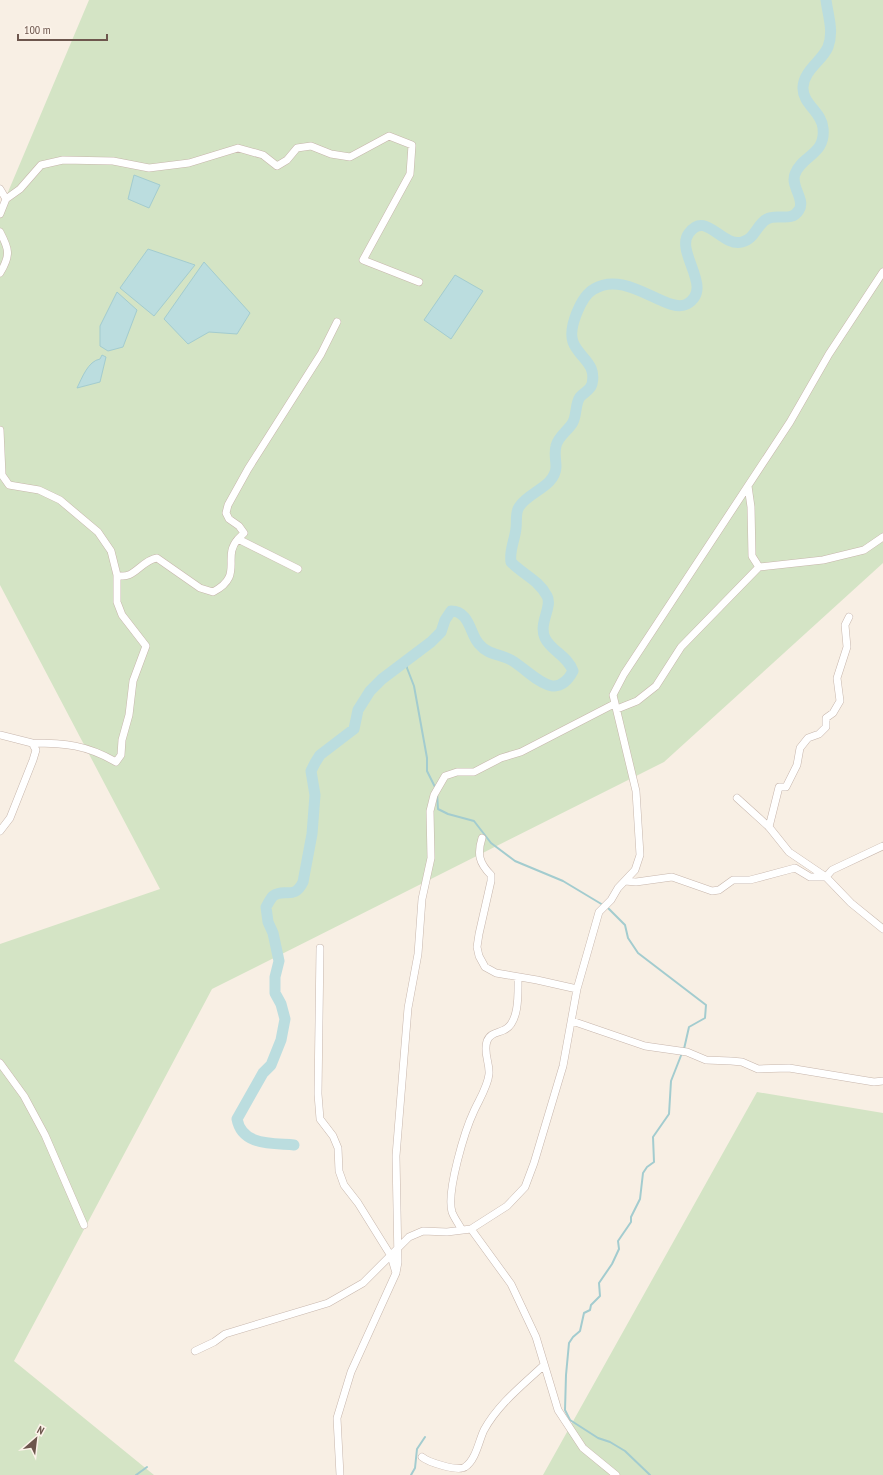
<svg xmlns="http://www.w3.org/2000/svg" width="883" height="1475" viewBox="0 0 883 1475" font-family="'PT Sans Narrow',sans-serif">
<rect width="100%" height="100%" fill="#f8efe4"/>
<!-- green -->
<path fill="#d4e4c5" d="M89,0h794v563l-219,199 -452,227 -198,372 140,114h-154v-531l160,-55 -160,-304v-374z
M757,1092l126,21v362h-340z"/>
<!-- water -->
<path fill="#bbdddf" stroke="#a3cccf" d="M134,175l26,10 -11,23 -21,-9z
M148,249l47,16 -41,51 -34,-28z
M204,262l46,51 -13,21 -28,-2 -21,12 -24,-25z
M455,275l28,16 -32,48 -27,-19z
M117,292l20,18 -14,37 -15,4 -8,-5v-20z
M102,355l4,2 -6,25 -23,6c5,-10 11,-27 23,-29z"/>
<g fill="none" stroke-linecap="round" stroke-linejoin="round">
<!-- stream -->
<path stroke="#a3cccf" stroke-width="2" d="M407,660v8l7,18 13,72v13l9,18
M437,793l1,16 10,5 26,7 17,22 24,18 48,20 40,24
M607,907l18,18 3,13 10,15 68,52 -1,13 -16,9 -5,22
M136,1475l11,-8
M411,1475l4,-7 2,-19 8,-12
M650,1475l-25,-24 -15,-9 -12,-4 -28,-18 -5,-10 1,-35 3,-32 4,-6 7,-6 4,-18 6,-3 1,-5 9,-9 -1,-13 13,-19 7,-15 -1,-8 13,-19v-5l9,-18 3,-26 4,-6 7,-5 -1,-25 16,-23 2,-33 11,-28"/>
<!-- river -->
<path stroke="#bbdddf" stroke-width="11" d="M294,1145c-22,-2 -52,1 -57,-26l26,-46 8,-8 10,-25 4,-21 -4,-15 -6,-11v-16l4,-16 -6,-28 -5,-11 -2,-15c2,-3 4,-8 7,-11 11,-9 21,5 30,-14l9,-48 3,-39 -4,-24 4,-8 5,-8 34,-26 4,-19 12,-19 12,-12 49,-37 10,-10 4,-12 6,-9c19,0 19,24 28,33 9,11 21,10 32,16 21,12 44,45 62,11 -6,-16 -22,-20 -28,-33 -7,-15 8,-31 2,-42 -8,-16 -25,-22 -36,-34 -2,-12 4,-22 5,-34 1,-6 -1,-15 3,-21 9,-15 36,-20 37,-40 0,-7 -2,-14 0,-21 2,-10 13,-16 17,-24 4,-8 2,-18 7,-25 4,-5 10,-6 12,-13 5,-21 -13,-26 -19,-42 -5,-14 8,-46 21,-53 33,-20 73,26 93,15 28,-16 -13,-52 2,-71 17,-23 32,14 53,9 13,-3 15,-18 25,-23 10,-6 24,4 32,-9 7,-10 -9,-24 -4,-36 7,-19 31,-19 28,-46 -1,-16 -21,-24 -20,-41 1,-17 19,-26 25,-40 6,-16 0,-31 -2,-47"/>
<!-- minor casing -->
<g stroke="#c7b6ac" stroke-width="8">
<path id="minor" d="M0,189l6,10 14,-10 21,-24 22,-5 50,1 36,7 40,-5 49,-15 25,7 14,11 10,-6 10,-12 14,-2 20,8 19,3 39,-21 23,9 -2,29 -47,86 56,22
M0,214l6,-15
M0,232c9,17 11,23 0,41
M0,430l2,45 7,10 30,5 21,10 38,32 13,19 6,24v27l5,13 24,31 -13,35 -4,34 -7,25 -1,15 -5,7c-29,-17 -51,-19 -84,-19l4,7 -3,10 -23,58 -10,13
M238,539l6,-6 -5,-7 -10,-7 -3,-6 2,-8 20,-36 73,-115 16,-32
M759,567l64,-7 41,-10 19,-13
M117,575c17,6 24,-15 40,-17l43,30 13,4c32,-17 8,-34 25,-53l60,30
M617,709l20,-8 19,-15 25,-39 78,-80 -7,-11 -1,-49 -3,-21
M0,735l32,8
M737,798l32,29 20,25 37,25 6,-7 51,-24
M769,827l10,-40h7l11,-22 3,-17 8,-10 11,-4 7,-7v-9l7,-5 7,-12 -3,-23 10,-31 -2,-22 4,-8
M482,838c-5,16 -3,25 9,37v6l-12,53 -2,13 2,9 6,11 11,6 41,7 40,9
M625,881l11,1 36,-5 40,14 7,-1 14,-10h17l45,-12 15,9h16l25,26 32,26
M320,948l-2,146 2,25 13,17 5,12 1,23 5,14 14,18 33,53 5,17
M572,1021l73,25 42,6 19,8 25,1 11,1 16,7 31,-1 85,14 9,-1
M0,1063l24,33 21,39 39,90
M471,1229l40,55 25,53 22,73 25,38 33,27
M462,1230c-3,-6 -8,-12 -10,-18 -6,-20 13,-82 22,-101 5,-11 14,-25 15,-37 1,-11 -6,-21 -2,-33 3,-8 11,-8 17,-11 16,-7 14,-39 14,-53
M195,1351l19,-9 11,-8 103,-31 35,-20 46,-46 14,-6 24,1 24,-3 36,-23 18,-19 9,-24 29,-97 14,-77 22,-77 12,-12 7,-12 17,-18 5,-15 -4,-64 -23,-96 11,-21 166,-252 39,-68 54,-82
M422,1457c6,5 36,15 43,10 11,-7 14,-27 19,-37 15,-27 39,-45 60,-65
M340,1475l-3,-57 14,-46 45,-99 2,-11 -2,-106 12,-148 10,-54 4,-55 9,-41 -1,-47 4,-16 11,-19 12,-4h17l27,-14 20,-6 93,-48"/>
</g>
<!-- minor -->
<use href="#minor" stroke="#fff" stroke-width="7"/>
</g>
<!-- north arrow -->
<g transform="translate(36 1439) rotate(28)" stroke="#fcf3e9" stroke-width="3" paint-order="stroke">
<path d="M0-3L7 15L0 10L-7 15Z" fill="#6d564d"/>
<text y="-6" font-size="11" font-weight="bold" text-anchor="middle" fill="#6d564d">N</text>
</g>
<!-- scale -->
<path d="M18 34v6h89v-6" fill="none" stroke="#6d564d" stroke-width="2"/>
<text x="24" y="34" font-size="12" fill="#6d564d" stroke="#fcf3e9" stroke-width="3" paint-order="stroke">100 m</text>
</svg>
